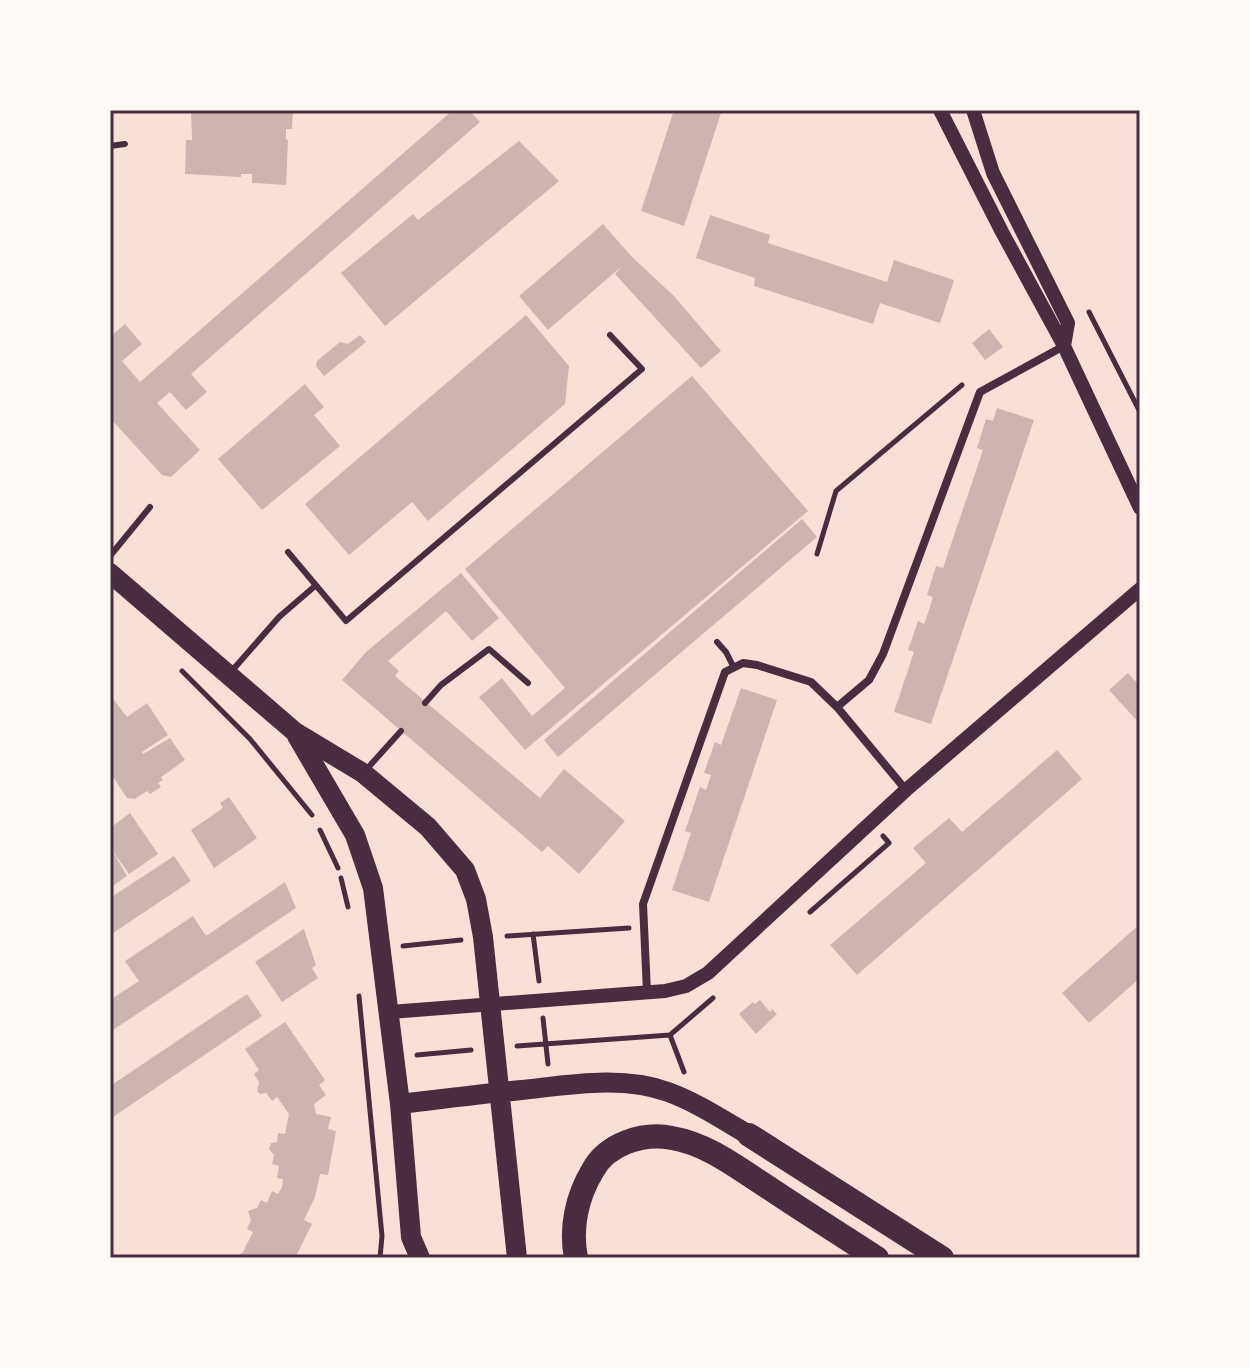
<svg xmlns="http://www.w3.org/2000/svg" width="1250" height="1368" viewBox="0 0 1250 1368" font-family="'Crimson Pro',serif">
<rect width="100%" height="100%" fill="#f7e1d7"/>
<!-- building -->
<path fill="#ccb4b1" d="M191,110h102l-1,19h-6v10l2,1 -2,45 -34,-2v-9h-11v3l-56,-3 1,-34h6z
M453,110h16l11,12 -289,252 16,18 -21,18 -16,-18 -13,11 43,47 -29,27 -9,-2 -52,-57v-81l15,-13 17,20 -20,17 18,21z
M674,110h48l-38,116 -43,-15z
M519,141l40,40 -174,145 -44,-53 72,-59 5,6z
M710,215l60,20 -2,8 119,39 7,-22 60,20 -14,43 -60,-20 -7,21 -119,-38 1,-8 -59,-20z
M603,224l29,33 42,39 47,55 -20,17 -86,-94 7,-8 -74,64 -29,-34z
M526,315l43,51 -4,38 -137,117 -16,-19 -63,53 -44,-51z
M989,329l14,18 -18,13 -13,-17z
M360,335l6,7 -42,34 -8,-10 1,-5 23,-19 8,2z
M692,376l116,135 -283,239 -46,-53 23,-19 30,38 33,-28 -100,-119z
M305,384l19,23 -10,8 26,31 -78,64 -44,-51z
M997,408l37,12 -103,304 -37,-12 20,-60 -6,-2 10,-29 6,3 5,-14 4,-13 -6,-2 9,-29 7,2 40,-118 -6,-2 9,-29 7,2z
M802,519l15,18 -259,220 -14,-17z
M461,573l38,45 -27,23 -26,-30 -58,50 11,10 -4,5 145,122 24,-29 61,52 -46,53 -31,-28 -6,6 -200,-172 24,-28z
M1128,673l12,13v38l-31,-34z
M741,688l36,12 -68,202 -37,-12 19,-57 -6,-2 15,-44 6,3 5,-15 -7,-2 11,-31 6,3z
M110,695l17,22 20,-14 21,32 -26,17 1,2 27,-16 15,22 -24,17 2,3 -5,3 3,4 -11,7 -3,-3 -12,8 -8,-1 -16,-24z
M1057,750l25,29 -225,196 -27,-30 96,-82 -13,-15 36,-30 13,14z
M229,797l28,41 -43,30 -23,-38 32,-22 -3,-5z
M130,813l28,41 -29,20 -17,-24 15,26 -17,12v-60z
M174,856l17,25 -81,54v-37z
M285,882l11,26 -186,124v-32l29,-19 -14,-20 68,-45 13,20z
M1140,924v54l-51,45 -27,-30z
M304,929l12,36 -4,3 6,10 -36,24 -27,-40z
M247,994l15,22 -152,103v-33z
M760,1000l10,12 2,-3 5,5 -21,20 -17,-20 14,-12 2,2z
M285,1022l40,58 -6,5 7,10 -12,9 2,10 15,3 -3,12 8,2 -8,44 -8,-1 -5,23 -11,23 8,4 -17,34h-61l9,-6 10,-20 -6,-3 4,-9 -3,-9 9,-3 4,-8 6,3 5,-12 6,3 4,-7 1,-8 -6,-1 2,-12 -7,-2 2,-9 -5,-6 2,-6 6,-1 1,-9 7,1 4,-20 -12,-17 -5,4 -6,-8 -6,1 -3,-3 2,-9 -5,-8 5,-4 -14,-21z"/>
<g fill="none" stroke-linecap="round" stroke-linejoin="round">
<!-- path -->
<path stroke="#4a2c40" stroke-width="5" d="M1089,312l51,100
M817,554l19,-63 126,-106
M182,671l68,68 62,76
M320,830l18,38
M341,878l7,29
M810,912l79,-69 -6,-7
M533,934l6,47
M507,936l122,-8
M403,946l58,-6
M359,996l23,240 -2,22
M543,1018l5,46
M670,1035l14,37
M517,1046l153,-11 43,-37
M417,1055l54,-5"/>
<!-- service -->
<path stroke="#4a2c40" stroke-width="6" d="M110,146l15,-2
M288,552l58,69 296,-252 -32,-34
M110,556l40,-49
M717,642l9,10 7,14
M230,673l49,-56 36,-31
M425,703l16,-18 48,-36 39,34
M365,771l36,-40"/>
<!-- minor -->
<path stroke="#4a2c40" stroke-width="8" d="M837,707l69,83
M647,992l-4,-88 82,-232 18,-9 14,2 54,17 26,25 32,-27 14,-26 97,-262 84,-46"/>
<!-- tertiary -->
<path stroke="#4a2c40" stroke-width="14" d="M940,110l62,122 62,114 76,162
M973,110l20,63 75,150 -4,23
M390,1012l275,-21 21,-5 22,-13 198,-183 234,-201"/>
<!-- primary -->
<path stroke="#4a2c40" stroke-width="20" d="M110,573l185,159 68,41 65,54 37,43 11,29 7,38 34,321
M297,736l58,99 18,53 27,216 11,133 9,21
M400,1104c41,-5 81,-10 122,-14 46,-5 101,-15 146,2 28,10 55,28 81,43"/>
<!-- motorway -->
<path stroke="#4a2c40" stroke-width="24" d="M749,1135l193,123
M576,1258c-6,-30 1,-62 17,-88 14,-26 50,-38 79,-32 36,6 67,31 97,50 36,24 72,47 108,70"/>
</g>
<!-- border -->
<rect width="1250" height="1368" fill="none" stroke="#fffaf5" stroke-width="224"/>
<rect x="112" y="112" width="1026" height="1144" fill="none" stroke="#4a2c40" stroke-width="3"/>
</svg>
